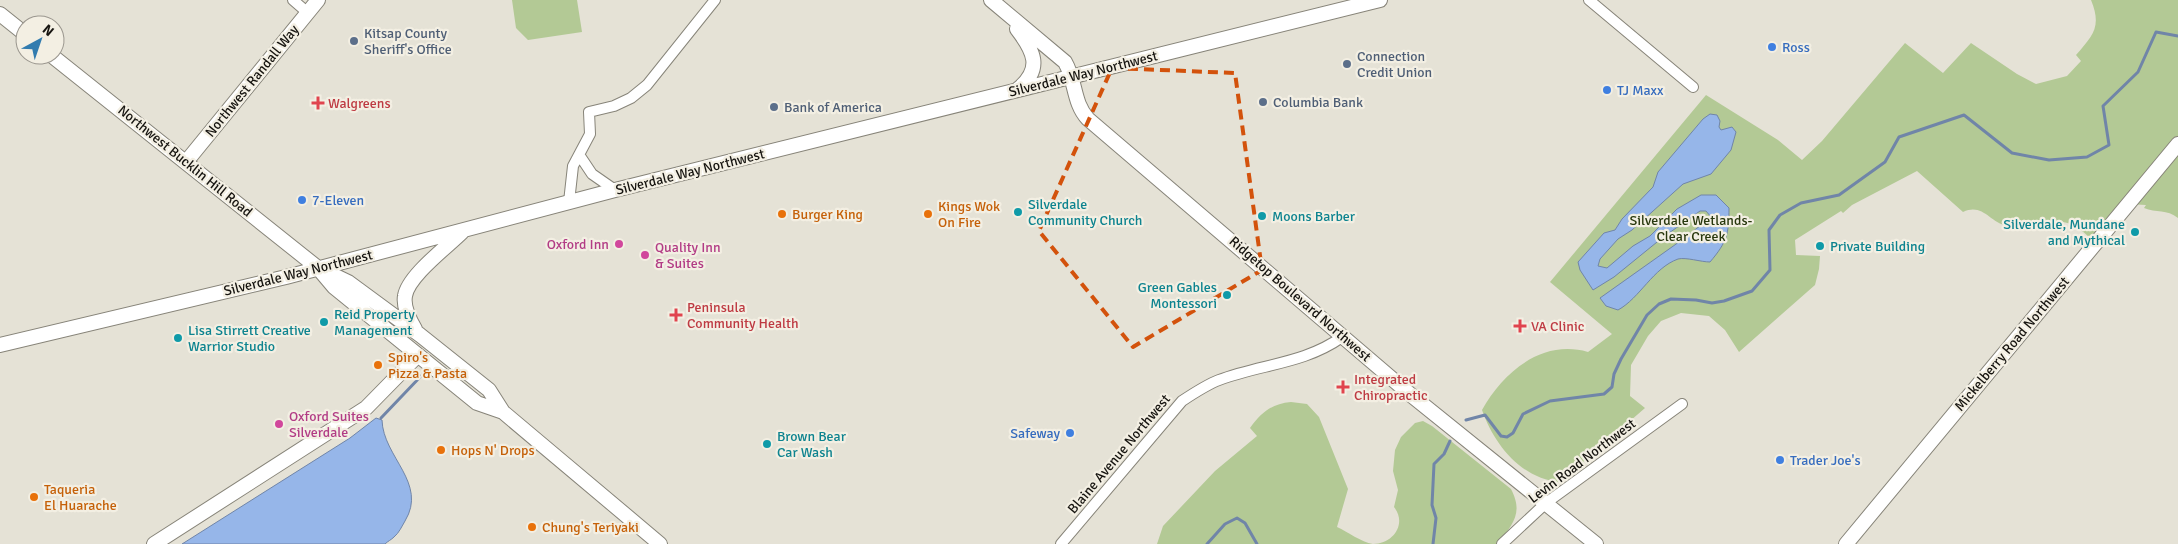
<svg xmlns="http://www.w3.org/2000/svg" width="2178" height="544" viewBox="0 0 2178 544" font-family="Signika,sans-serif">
<rect width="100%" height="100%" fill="#e5e2d6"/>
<!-- green -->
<path fill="#b3c995" d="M512,0h65l5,32 -54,8 -12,-12z
M2091,0h87v218c-11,-9 -22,-5 -34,-10l2,-3 -18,-1 -32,39c-7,-6 -16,-15 -25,-19 -12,-5 -25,0 -37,3 -7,2 -20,0 -27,-1 -18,-4 -24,-23 -44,-14l-46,-41 -65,34 -9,8 -2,-2 -46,29 1,15 24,1 -1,13 -4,16 -76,67 -14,-22 -16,-14 -28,-3 -20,8 -13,15 -17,29 -1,31 15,12 -85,74c-39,-3 -66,-38 -78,-72 21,-38 60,-71 106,-58l24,-18 -62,-52 156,-187 72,45 24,20 20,-19 83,-98 38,30 28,-30 46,31 19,10 31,-8 14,-15 -5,-6c17,-20 26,-28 15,-55z
M1291,402l16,2 12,13 29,72 -11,38c11,5 24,15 36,17 21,0 34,-21 21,-37l4,-17 -5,-19 2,-21 6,-13 14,-14 8,-2 9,5 79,63c13,25 1,35 -13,55h-341l6,-18 52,-55 42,-35 -7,-8c12,-16 21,-24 41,-26z"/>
<!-- water -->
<path fill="#96b6e9" stroke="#7085a8" d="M1710,114l7,1 3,6 -1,6 2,3 11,-3 4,5 -5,18 -20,24 -28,10 -51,46 -14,9 -18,20 -2,7 9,2 26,-22 17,-10 27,-27 24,-14h15l13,13c0,26 -2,34 -19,54 -9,0 -24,-5 -32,-3 -25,9 -38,39 -60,51l-12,-4 -6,-8 86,-61 25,-20 -5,-6h-6l-38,27 -48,39 -21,13 -13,-20 -2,-8 26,-29 11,-3 7,-11 31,-32 5,-15 45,-53z
M376,418l6,2c1,37 46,63 23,101 -3,5 -6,12 -11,16 -3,3 -6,4 -9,7h-203l168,-106z"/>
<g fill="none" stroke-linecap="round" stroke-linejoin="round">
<!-- stream -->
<path stroke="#7085a8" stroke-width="3" d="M381,418l41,-43
M1466,420l19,-5 16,21 6,1 6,-4 10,-19 27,-13 54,-7 8,-7 2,-13 7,-15 26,-44 12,-11 12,-5 25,1 16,3 12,-2 28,-10 18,-21 -1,-40 11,-15 21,-12 38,-8 46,-33 14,-25 65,-22 48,38 37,7 38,-3 22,-12 -6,-39 35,-34 18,-40 22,4
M1207,544l18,-20 12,-6 8,5 12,21
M1433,544l3,-26 -4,-13 2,-41 10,-10 6,-13"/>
<!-- street casing -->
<g stroke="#878479" stroke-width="12">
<path id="street" d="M293,0l15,13
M1589,0l104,87
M580,156l12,18 23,16
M569,202l4,-36 17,-32 -1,-22 25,-6 17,-8 16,-13 68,-85
M1061,544l121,-143c12,-8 24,-16 37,-21 42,-16 85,-16 123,-43
M1502,544l44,-41 136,-99"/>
</g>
<!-- secondary casing -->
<g stroke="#878479" stroke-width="16">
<path id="secondary" d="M991,0l74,62c11,19 8,41 23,57l323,276 185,149
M0,14l25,20
M1017,29c17,22 26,40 1,60
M51,55l267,213 16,19 143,116 26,9
M186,162l132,-162
M323,270l25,12 72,53 69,55 14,22 157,132
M415,329c-6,-10 -12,-22 -10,-33 3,-20 42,-49 57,-64
M0,345l286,-68 329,-87 765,-190
M154,544l212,-136 52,-53
M1846,544l332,-400"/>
</g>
<!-- street -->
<use href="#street" stroke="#fff" stroke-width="10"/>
<!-- secondary -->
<use href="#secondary" stroke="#fff" stroke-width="14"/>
</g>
<!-- marked area -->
<path fill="none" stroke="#d3520c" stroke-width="4" stroke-dasharray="10 6" stroke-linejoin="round" d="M1112,68l123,5 27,197 -129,77 -94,-116z"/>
<!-- markers -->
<g fill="#5c6f8a" stroke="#f3efe3" stroke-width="2">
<circle cx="354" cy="41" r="5"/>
<circle cx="1347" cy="64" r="5"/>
<circle cx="1263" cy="102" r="5"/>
<circle cx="774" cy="107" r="5"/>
</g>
<g fill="#3f7fe0" stroke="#f3efe3" stroke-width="2">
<circle cx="1772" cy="47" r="5"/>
<circle cx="1607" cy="90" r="5"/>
<circle cx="302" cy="200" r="5"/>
<circle cx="1070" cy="433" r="5"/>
<circle cx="1780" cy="460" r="5"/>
</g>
<g fill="#e0444e" stroke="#f3efe3" stroke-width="2">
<path d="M315.5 95.5h5v5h5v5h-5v5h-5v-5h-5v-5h5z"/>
<path d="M673.5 307.5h5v5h5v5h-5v5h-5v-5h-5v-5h5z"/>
<path d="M1517.5 318.5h5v5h5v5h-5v5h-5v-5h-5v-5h5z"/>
<path d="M1340.5 379.5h5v5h5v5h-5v5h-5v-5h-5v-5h5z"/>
</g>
<g fill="#0f9aa8" stroke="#f3efe3" stroke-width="2">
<circle cx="1018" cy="212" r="5"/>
<circle cx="1262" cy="216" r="5"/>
<circle cx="2135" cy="232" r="5"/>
<circle cx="1820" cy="246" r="5"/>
<circle cx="1227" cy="295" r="5"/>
<circle cx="324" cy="322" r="5"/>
<circle cx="178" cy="338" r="5"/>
<circle cx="767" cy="444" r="5"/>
</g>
<g fill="#e8710a" stroke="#f3efe3" stroke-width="2">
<circle cx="782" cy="214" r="5"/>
<circle cx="928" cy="214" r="5"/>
<circle cx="378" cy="365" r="5"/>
<circle cx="441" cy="450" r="5"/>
<circle cx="34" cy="497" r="5"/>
<circle cx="532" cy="527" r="5"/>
</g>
<g fill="#d1479c" stroke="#f3efe3" stroke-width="2">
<circle cx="619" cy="244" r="5"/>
<circle cx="645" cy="255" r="5"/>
<circle cx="279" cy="424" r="5"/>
</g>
<g text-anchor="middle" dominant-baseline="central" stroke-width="4.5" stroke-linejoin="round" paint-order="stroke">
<!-- service labels -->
<g font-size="14" fill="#4e5e75" stroke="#f3efe3" text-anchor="start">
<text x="364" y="33">Kitsap County<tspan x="364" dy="16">Sheriff's Office</tspan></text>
<text x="1357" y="56">Connection<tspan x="1357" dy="16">Credit Union</tspan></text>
<text x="1273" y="102">Columbia Bank</text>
<text x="784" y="107">Bank of America</text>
</g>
<!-- shop labels -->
<g font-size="14" fill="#366cbe" stroke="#f3efe3" text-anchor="start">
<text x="1782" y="47">Ross</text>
<text x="1617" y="90">TJ Maxx</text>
<text x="312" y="200">7-Eleven</text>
<text x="1060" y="433" text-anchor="end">Safeway</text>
<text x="1790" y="460">Trader Joe's</text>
</g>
<!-- street labels -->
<g font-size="14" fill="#161410" stroke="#f3efe3">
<text transform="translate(1083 74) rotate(-14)">Silverdale Way Northwest</text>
<text transform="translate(252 81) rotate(-51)">Northwest Randall Way</text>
<text transform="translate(185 161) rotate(39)">Northwest Bucklin Hill Road</text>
<text transform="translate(690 172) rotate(-14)">Silverdale Way Northwest</text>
<text transform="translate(298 273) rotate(-14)">Silverdale Way Northwest</text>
<text transform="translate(1300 299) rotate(41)">Ridgetop Boulevard Northwest</text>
<text transform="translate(2012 344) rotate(-50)">Mickelberry Road Northwest</text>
<text transform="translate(1119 454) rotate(-50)">Blaine Avenue Northwest</text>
<text transform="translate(1582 461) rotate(-37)">Levin Road Northwest</text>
</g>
<!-- health labels -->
<g font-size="14" fill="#be3a42" stroke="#f3efe3" text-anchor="start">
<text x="328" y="103">Walgreens</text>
<text x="687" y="307">Peninsula<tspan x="687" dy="16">Community Health</tspan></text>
<text x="1531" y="326">VA Clinic</text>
<text x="1354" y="379">Integrated<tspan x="1354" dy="16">Chiropractic</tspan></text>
</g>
<!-- culture labels -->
<g font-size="14" fill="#0d838f" stroke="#f3efe3" text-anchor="start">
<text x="1028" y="204">Silverdale<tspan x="1028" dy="16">Community Church</tspan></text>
<text x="1272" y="216">Moons Barber</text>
<text x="2125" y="224" text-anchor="end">Silverdale, Mundane<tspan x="2125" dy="16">and Mythical</tspan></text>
<text x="1830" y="246">Private Building</text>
<text x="1217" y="287" text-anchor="end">Green Gables<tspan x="1217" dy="16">Montessori</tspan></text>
<text x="334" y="314">Reid Property<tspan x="334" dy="16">Management</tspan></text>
<text x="188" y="330">Lisa Stirrett Creative<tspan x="188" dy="16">Warrior Studio</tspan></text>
<text x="777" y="436">Brown Bear<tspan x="777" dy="16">Car Wash</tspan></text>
</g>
<!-- food labels -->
<g font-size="14" fill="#c56008" stroke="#f3efe3" text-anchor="start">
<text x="938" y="206">Kings Wok<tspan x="938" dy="16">On Fire</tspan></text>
<text x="792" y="214">Burger King</text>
<text x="388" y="357">Spiro's<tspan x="388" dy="16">Pizza &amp; Pasta</tspan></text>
<text x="451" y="450">Hops N' Drops</text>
<text x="44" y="489">Taqueria<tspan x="44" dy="16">El Huarache</tspan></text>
<text x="542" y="527">Chung's Teriyaki</text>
</g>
<!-- park labels -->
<g font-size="14" fill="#28380e" stroke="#f3efe3">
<text x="1691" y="220">Silverdale Wetlands-<tspan x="1691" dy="16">Clear Creek</tspan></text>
</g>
<!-- hotel labels -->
<g font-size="14" fill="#b23c85" stroke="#f3efe3" text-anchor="start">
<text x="609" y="244" text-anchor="end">Oxford Inn</text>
<text x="655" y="247">Quality Inn<tspan x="655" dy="16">&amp; Suites</tspan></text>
<text x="289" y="416">Oxford Suites<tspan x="289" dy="16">Silverdale</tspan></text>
</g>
</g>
<!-- north arrow -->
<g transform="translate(40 40) rotate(40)"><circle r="24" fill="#f3efe3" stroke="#9b978f"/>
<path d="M0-4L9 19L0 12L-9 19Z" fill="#327caf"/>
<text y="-8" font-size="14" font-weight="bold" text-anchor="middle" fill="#161410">N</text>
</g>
</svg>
